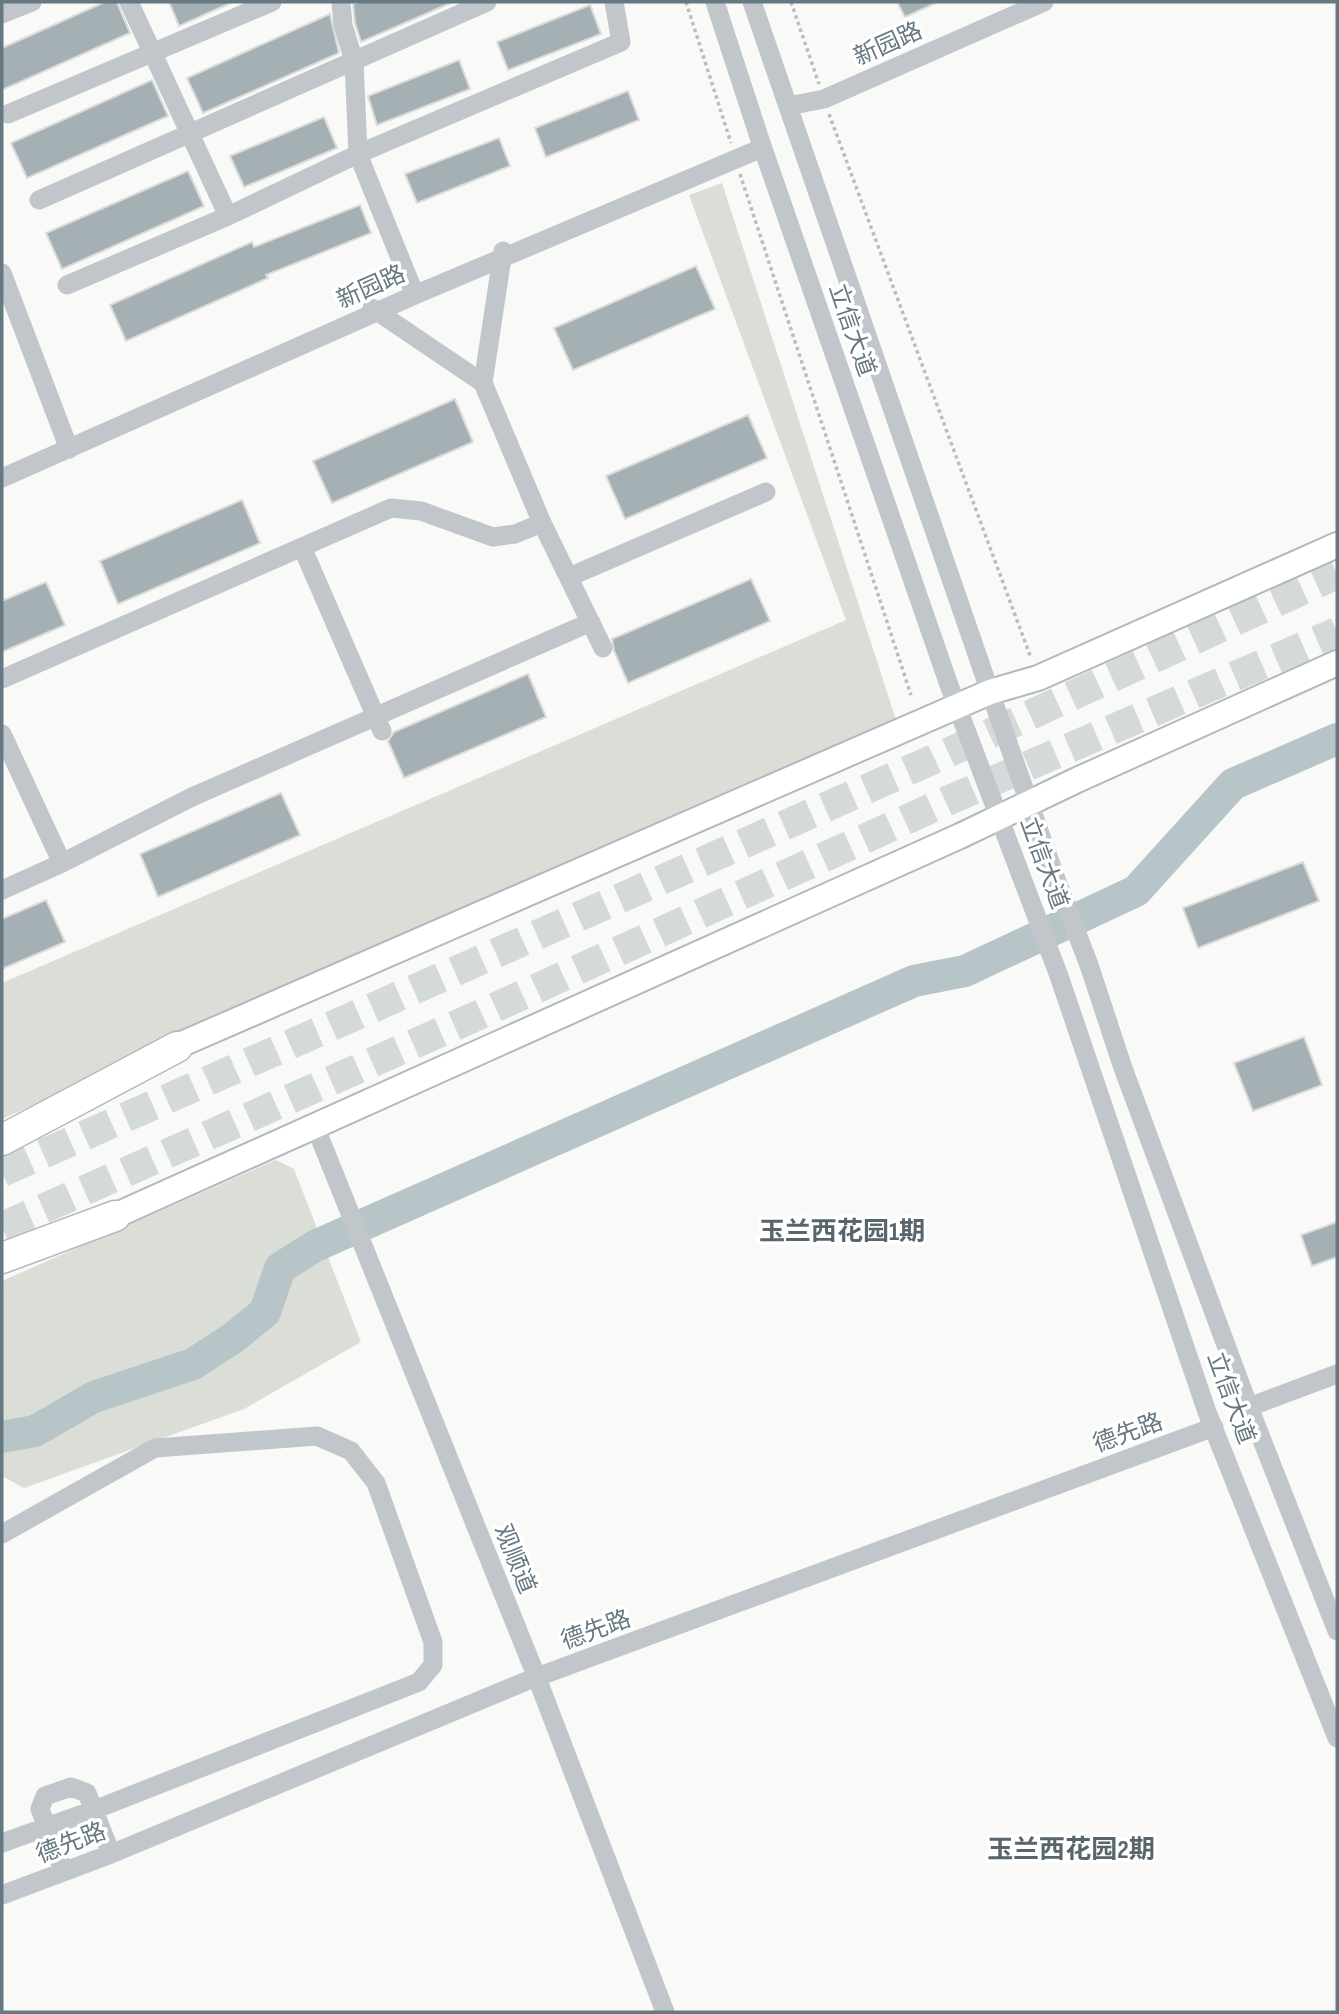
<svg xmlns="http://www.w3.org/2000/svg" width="1339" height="2014" viewBox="0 0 1339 2014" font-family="'Sofia Sans Condensed','Noto Sans SC',sans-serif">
<rect width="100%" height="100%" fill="#f9f9f8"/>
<!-- green -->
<path fill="#daded7" d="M722,183l176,543 -896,393v-136l844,-363 -157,-425z
M276,1160l18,9 67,173 -117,67 -220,79 -22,-12v-195z"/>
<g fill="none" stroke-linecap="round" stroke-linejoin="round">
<!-- river -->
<path stroke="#b8c5c8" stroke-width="32" d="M2,1437l33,-6 59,-34 99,-33 40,-26 32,-26 15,-44 35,-22 599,-265 51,-10 171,-80 97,-107 104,-45"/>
</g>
<!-- building -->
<path fill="#a5b0b5" stroke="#dbdbda" stroke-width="2" d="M105,2h12l13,31 -128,57v-42z
M169,2h64l-54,24z
M358,2h95l-92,40 -6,-19 -2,-19z
M897,2h41l-33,15z
M590,5l11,29 -93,36 -11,-28z
M330,14l9,39 -136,60 -16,-35z
M459,60l11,29 -93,36 -9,-29z
M152,80l16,36 -141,62 -16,-35z
M628,91l11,29 -93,37 -11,-29z
M324,117l13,31 -93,39 -14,-31z
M499,138l11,28 -93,37 -12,-29z
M188,171l16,35 -142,63 -16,-36z
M360,205l11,28 -105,42 2,3 -142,63 -16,-36 142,-63 2,5z
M696,266l19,43 -142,61 -19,-42z
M455,399l18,43 -141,61 -19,-42z
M748,415l19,43 -142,61 -19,-43z
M242,500l18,43 -142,61 -18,-43z
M751,579l19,42 -142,62 -14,-32 -2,-12z
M46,582l19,43 -63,27v-51z
M528,674l18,43 -142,61 -16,-37 6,-9z
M281,793l19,42 -142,62 -18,-43z
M1303,862l16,39 -121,47 -15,-40z
M46,900l19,42 -63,27v-50z
M1304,1037l18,48 -69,26 -19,-48z
M1337,1222v35l-25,9 -11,-31z"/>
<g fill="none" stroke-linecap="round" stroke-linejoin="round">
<!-- highway-tunnel -->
<path stroke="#d4d9da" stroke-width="30" stroke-dasharray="30 15" stroke-linecap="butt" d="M2,1172l930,-412 405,-186
M2,1227l459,-204 486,-222 390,-169"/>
<!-- major casing -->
<g stroke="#b2b8bb" stroke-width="28">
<path id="major" d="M159,1054l831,-362 48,-14 299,-133
M99,1223l861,-387 117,-56 260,-117"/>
</g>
<!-- highway casing -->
<g stroke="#b4b9bc" stroke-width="33">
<path id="highway" d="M2,1140l175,-93
M2,1258l113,-42"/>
</g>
<!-- path -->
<path stroke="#b9bdbf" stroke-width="3.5" stroke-dasharray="3.5 3.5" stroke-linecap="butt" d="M686,2l45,141
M791,2l28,82
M829,114l202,544
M740,174l171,521"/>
<!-- minor -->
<path stroke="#c0c6c9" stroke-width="19" d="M129,2l99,214
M341,2l2,23 11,36 4,93 55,136
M715,2l46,141 188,542 110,291 148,436 130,326
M752,2l238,690 66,187 33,86 34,103 126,339 88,224
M2,14l30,-12
M788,106l36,-7 220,-97
M8,114l264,-112
M39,200l448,-198
M503,251l-20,132 59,140 61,125
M2,273l67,176
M67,285l161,-69 130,-62 263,-112 -7,-40
M372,308l111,75
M2,478l415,-184 345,-146
M302,547l80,184
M569,577l197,-85
M2,679l389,-171 30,3 72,26 22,-3 27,-11
M2,734l60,129 -60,27
M62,863l130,-66 399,-175
M315,1126l222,552 128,334
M1249,1407l88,-33
M2,1534l153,-86 162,-12 34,15 25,32 57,159v23l-14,17 -325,128 -92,33
M61,1865l-21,-56 5,-13 26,-9 16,6 21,53
M2,1895l109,-41 418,-174 685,-253"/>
<!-- major -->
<use href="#major" stroke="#fff" stroke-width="24"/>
<!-- highway -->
<use href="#highway" stroke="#fff" stroke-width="30"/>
</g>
<g text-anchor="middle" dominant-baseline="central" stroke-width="7" stroke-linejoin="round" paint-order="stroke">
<!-- street labels -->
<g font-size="24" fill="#667881" stroke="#fff">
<text transform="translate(888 44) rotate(-24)">新园路</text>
<text transform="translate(371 287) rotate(-24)">新园路</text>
<text transform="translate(852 330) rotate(71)">立信大道</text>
<text transform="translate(1044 863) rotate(70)">立信大道</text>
<text transform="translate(1231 1398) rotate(70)">立信大道</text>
<text transform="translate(1128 1433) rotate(-20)">德先路</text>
<text transform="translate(515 1559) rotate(68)">观顺道</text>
<text transform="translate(596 1630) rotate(-20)">德先路</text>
<text transform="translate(71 1843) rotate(-21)">德先路</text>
</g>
<!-- neighbourhood labels -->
<g font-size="26" font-weight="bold" fill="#58666c" stroke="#fff">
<text x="842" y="1232">玉兰西花园1期</text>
<text x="1071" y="1850">玉兰西花园2期</text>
</g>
</g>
<!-- border -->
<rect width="1339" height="2014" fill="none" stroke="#667881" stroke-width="7"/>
</svg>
